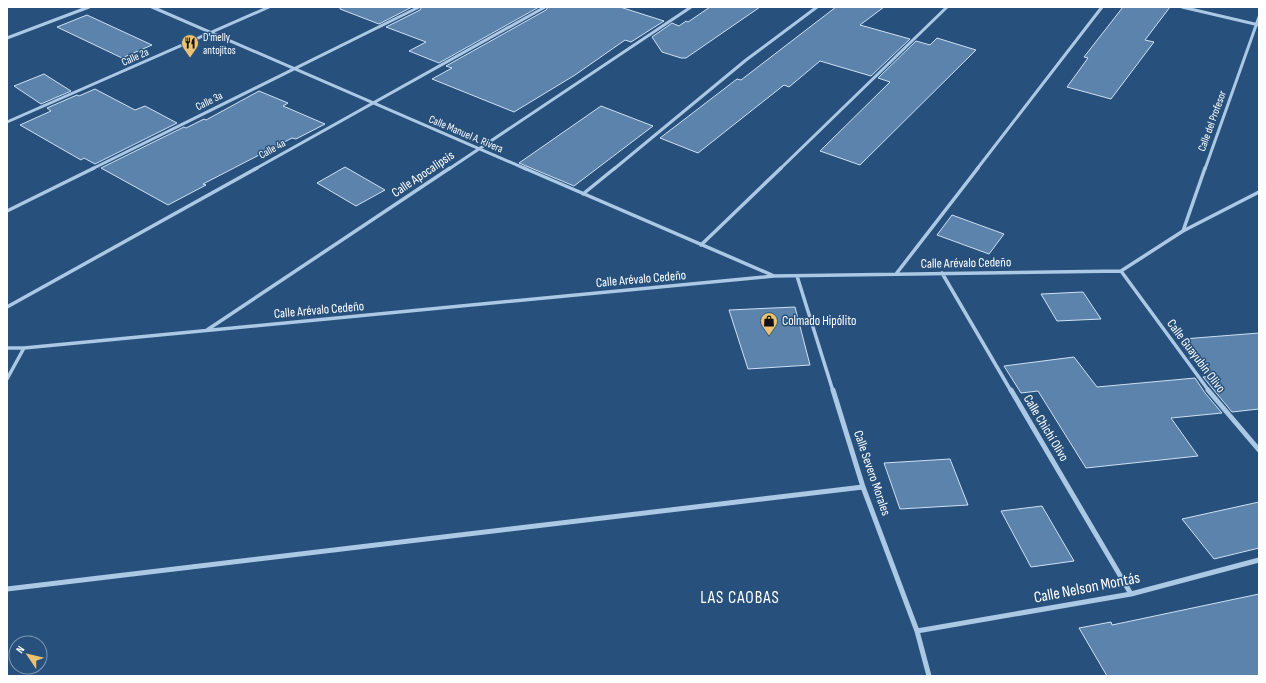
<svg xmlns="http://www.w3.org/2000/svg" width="1266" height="683" viewBox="0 0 1266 683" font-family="'Sofia Sans Condensed',sans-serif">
<rect width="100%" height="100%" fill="#27517c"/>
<!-- building -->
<path fill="#5b83ab" stroke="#cee1f4" d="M340,7h72l-33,17 -39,-15z
M422,7h117l-100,56 -30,-12 17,-9 -40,-15 34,-17z
M548,7h72l44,14 -33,21 -6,-2 -50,35 -61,37 -82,-33 20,-11 -6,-2 100,-56z
M710,7h50l-74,51h-5l-19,-6 -10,-15 20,-14 7,3 7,-5 2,1z
M836,7h48l-24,18 50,14 -39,37 -51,-15 -31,26 -5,-2 -86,68 -38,-15 77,-59 4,1z
M1123,7h47l-25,33 9,2 -43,57 -44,-12 21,-29 -4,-1z
M87,15l65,30 -30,13 -65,-31z
M937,38l39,12 -116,115 -40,-14 70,-69 -12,-4 38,-37 14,4z
M44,74l27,17 -30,13 -27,-18z
M95,89l40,21 10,-4 32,17 -82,41 -11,-6 -3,2 -61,-35 31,-14 -4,-3 30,-13 2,1z
M259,91l29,12 -5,3 42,18 -29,15 -4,-1 -89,46 3,1 -38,20 -67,-37 83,-41 2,1 18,-9 2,1z
M601,106l52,20 -79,60 -55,-23z
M345,167l40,23 -29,16 -39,-23z
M952,215l52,19 -15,20 -52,-19z
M1083,292l18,27 -44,2 -16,-27z
M795,307l15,58 -62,4 -19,-59z
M1259,333v76l-27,3 -29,-35 9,-1 -29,-37z
M1074,357l23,30 98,-9 10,15 17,20 -51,5 27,38 -112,12 -48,-77 -17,2 -17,-27z
M950,459l18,46 -68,4 -16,-46z
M1259,502v46l-45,11 -32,-40z
M1042,506l32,55 -43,6 -30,-56z
M1259,594v82h-152l-28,-48 32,-6 1,3z"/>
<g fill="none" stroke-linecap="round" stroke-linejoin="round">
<!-- minor-far2 -->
<path stroke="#abc8e4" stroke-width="3" d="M152,7l374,162
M1182,7l77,18
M7,38l82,-31
M7,122l262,-115
M92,169l327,-162
M255,169l290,-162
M449,169l242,-162
M614,169l132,-109 71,-53
M780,169l167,-162
M977,169l125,-162
M1205,169l54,-152"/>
<!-- minor-far1 -->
<path stroke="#abc8e4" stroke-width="3.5" d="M524,168l248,107
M583,194l32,-26
M7,211l87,-43
M1183,231l22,-63
M701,245l80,-77
M1121,271l88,120
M942,273l69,118
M896,274l82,-106
M797,276l36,115
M7,307l250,-139
M207,330l243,-162
M7,348h17l750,-72 347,-5 62,-40 76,-39
M7,379l17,-31"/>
<!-- minor -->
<path stroke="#abc8e4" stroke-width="5" d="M833,390l30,97 54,144 12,45
M1011,390l120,204
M1208,390l51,60
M7,589l856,-102
M917,631l214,-37 128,-34"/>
</g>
<!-- icons -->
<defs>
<g id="restaurant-pin" transform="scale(0.9)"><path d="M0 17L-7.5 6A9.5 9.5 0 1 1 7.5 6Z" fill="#ecc171" stroke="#27517c"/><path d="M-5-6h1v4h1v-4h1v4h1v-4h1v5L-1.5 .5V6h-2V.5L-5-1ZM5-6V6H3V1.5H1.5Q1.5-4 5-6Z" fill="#111"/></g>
<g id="shop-pin" transform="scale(0.9)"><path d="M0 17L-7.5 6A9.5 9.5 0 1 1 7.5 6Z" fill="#ecc171" stroke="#27517c"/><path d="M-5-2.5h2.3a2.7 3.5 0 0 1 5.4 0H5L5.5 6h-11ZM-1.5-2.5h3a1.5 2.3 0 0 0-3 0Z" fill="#111"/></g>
</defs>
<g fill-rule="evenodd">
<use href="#restaurant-pin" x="190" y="43"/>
<use href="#shop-pin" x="769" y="321"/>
</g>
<g text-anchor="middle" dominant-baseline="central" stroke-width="3" stroke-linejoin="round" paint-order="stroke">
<!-- far-poi labels -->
<g font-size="11" fill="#fff" stroke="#27517c" text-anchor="start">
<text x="203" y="37">D’melly<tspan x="203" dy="13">antojitos</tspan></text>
</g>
<!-- far-street labels -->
<g font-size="11" fill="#fff" stroke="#27517c">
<text transform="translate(135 57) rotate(-24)">Calle 2a</text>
<text transform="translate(209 101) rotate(-26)">Calle 3a</text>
<text transform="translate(1212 121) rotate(-70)">Calle del Profesor</text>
<text transform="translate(466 134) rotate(23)">Calle Manuel A. Rivera</text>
<text transform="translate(272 149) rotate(-29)">Calle 4a</text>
</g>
<!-- street labels -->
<g font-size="13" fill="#fff" stroke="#27517c">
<text transform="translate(423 174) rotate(-34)">Calle Apocalipsis</text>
<text transform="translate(966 263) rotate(-1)">Calle Arévalo Cedeño</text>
<text transform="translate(641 279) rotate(-5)">Calle Arévalo Cedeño</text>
<text transform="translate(319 310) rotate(-5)">Calle Arévalo Cedeño</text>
<text transform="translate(1196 356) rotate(53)">Calle Guayubín Olivo</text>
<text transform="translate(1046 428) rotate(59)">Calle Chichí Olivo</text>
<text transform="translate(872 473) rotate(71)">Calle Severo Morales</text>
</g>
<!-- poi labels -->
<g font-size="13" fill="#fff" stroke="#27517c" text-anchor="start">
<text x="782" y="321">Colmado Hipólito</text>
</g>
<!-- near-street labels -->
<g font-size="16" fill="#fff" stroke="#27517c">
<text transform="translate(1087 588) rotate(-11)">Calle Nelson Montás</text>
</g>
<!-- near-neighbourhood labels -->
<g font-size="17" letter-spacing="1" fill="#fff" stroke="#27517c">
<text x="740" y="598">LAS CAOBAS</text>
</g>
</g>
<!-- border -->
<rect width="1266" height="683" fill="none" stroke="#ffffff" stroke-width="16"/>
<!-- north arrow -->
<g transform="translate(28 655) rotate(305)"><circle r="19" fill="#27517c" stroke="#7d97b0"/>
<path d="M0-3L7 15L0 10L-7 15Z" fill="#ecc171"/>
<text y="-6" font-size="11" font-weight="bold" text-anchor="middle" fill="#ffffff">N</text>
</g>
</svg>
